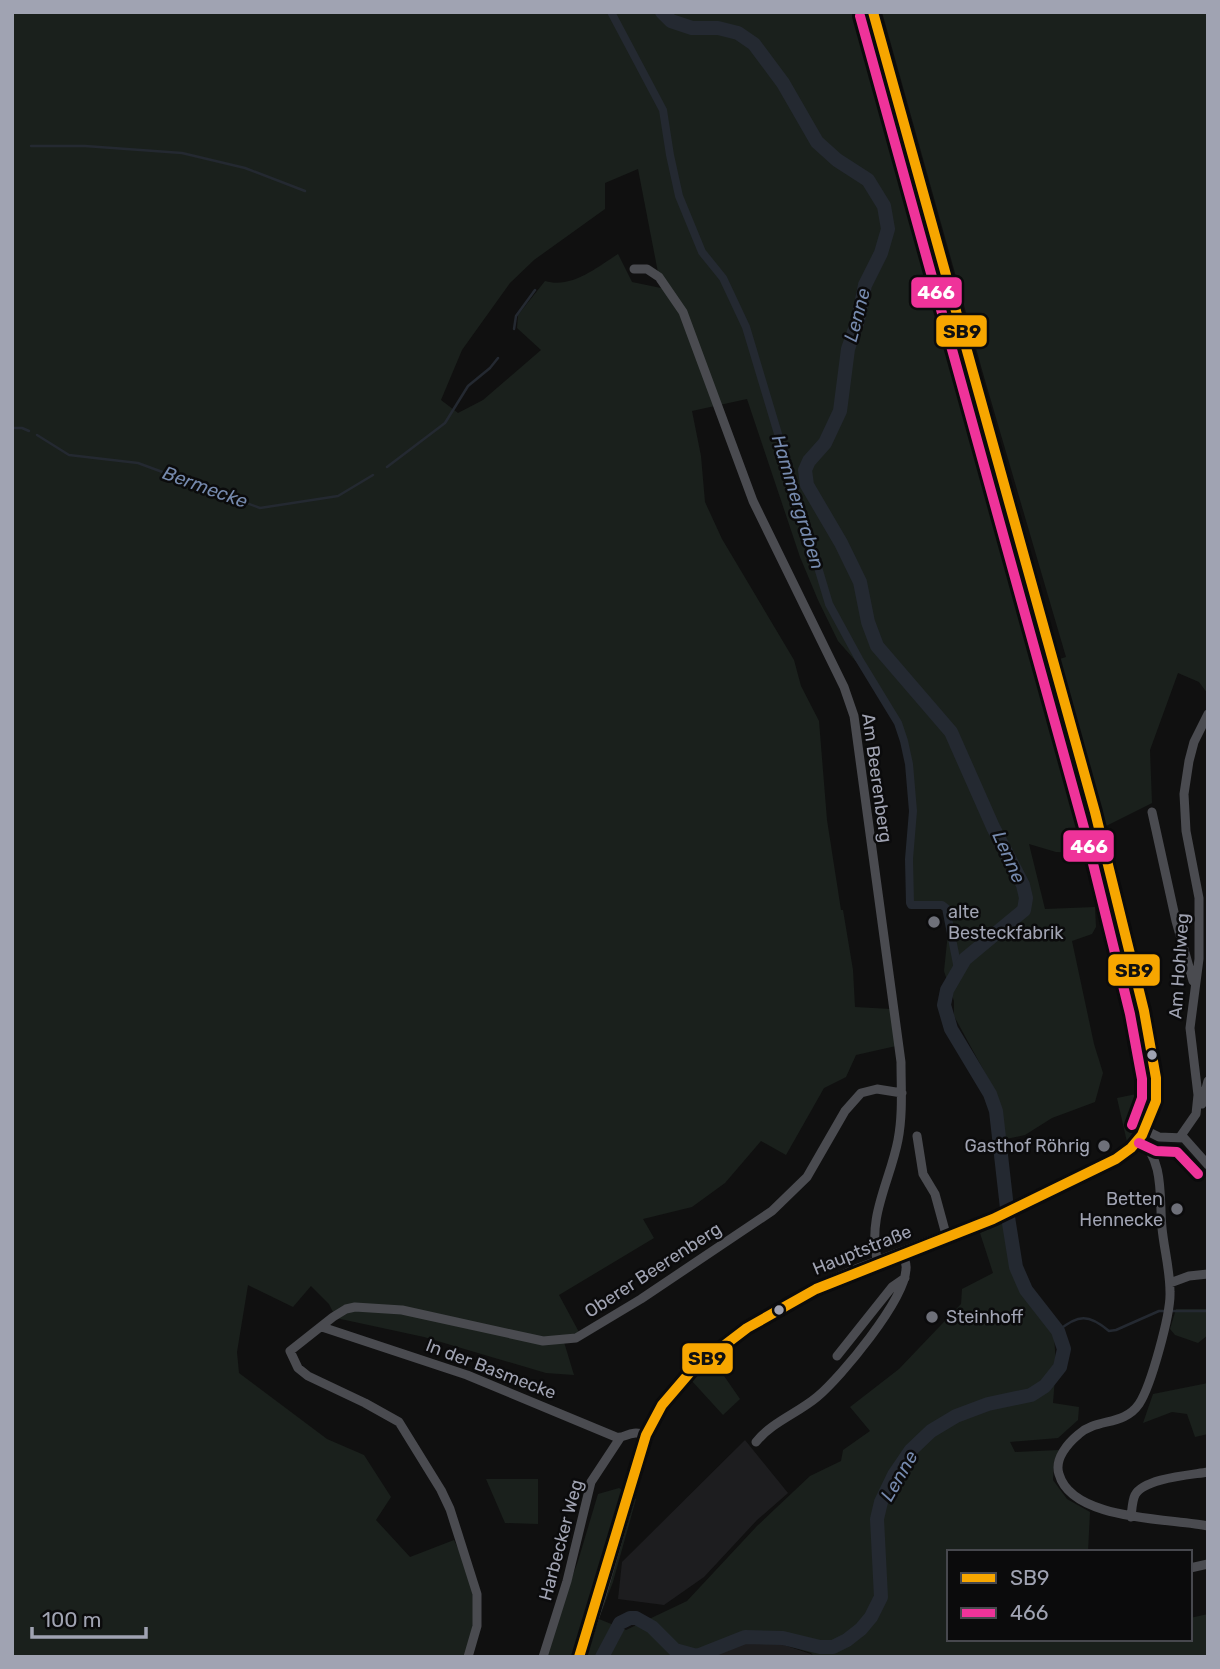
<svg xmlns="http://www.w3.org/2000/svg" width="1220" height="1669" viewBox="0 0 1220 1669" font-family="Rubik,sans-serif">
<rect width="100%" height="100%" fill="#101010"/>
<!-- built -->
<path fill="#1d1d1f" d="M745,1440l43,53 -31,27 -53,57 -40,28 -46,-6 4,-37z
M748,1633l63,21 3,3h-140z"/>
<!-- green -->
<path fill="#1a201c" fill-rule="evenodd" d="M12,12h844l127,466 54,188 29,-9 -82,-280 -102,-365h326v682l-9,-12 -21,-9 -28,77 2,53 -70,35 3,15 -29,-1 -27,-8 16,65 50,-2 1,20 -4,7 -20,7 22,103 9,29 -8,29 -43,16 -27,17 -19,4 -16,-57 -36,-66v-15l-10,-30 5,-48 -1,-13 -6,-5h-31l-2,-46 4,-48 -4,-47 -5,-23 -6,-18 -30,-48 -30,-34 -20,-41 -18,-43 -53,-158 -55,12 9,45 4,46 17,37 72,121 7,26 18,35 8,99 14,90h2l10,60 2,37 36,2 5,37 -40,9 -10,22 -22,11 -38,67 -25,-14 -36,42 -33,24 -49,12 11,19 -95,57 21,39 -16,8 10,33 -28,-2 -122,-36 -88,-19 -7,-14 -18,-18 -18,21 -45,-22 -11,67 2,21 88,66 37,16 27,42 -15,23 34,37 44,-17 14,29 9,41 -12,47h-453zM638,169l23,119 -29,-6 -14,-28c-22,14 -47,35 -73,27l-27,34 -1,13 24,22 -58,50 -25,13 -17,-13 21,-50 48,-67 24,-23 71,-51v-26z
M1151,1091l-10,27 -14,24 -10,-44z
M1006,1222l6,44 11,26 31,43 2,30 -3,38 26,4 -1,13 -20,18 -48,4 5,10 44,-2 -5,11 -1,19 14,19 23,13 -2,40h-139v87h241v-21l18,-4v43h-394l-3,-4 -63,-20 -74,24h-131l35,-96 20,-67 21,-6 17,11 -23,83 -14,37 27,11 61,-29 70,-75 53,-50 31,-15 2,-11 27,-19 -20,-24 49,-38 62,-65 1,-15 31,-16 -13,-40z
M1176,1309h32v26l-10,8 -23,-8 -5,-6z
M713,1360l27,39 -17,16 -32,-35z
M1208,1383v51l-13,3 -8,-23 -15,-2 -29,11 10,-29z
M486,1479h52v45l-33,-1z"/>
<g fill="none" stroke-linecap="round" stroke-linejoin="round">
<!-- stream -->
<path stroke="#242931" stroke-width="2.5" d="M31,146h54l97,7 63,15 60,23
M514,329l2,-13 19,-26
M12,428h10l7,3
M37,435l32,20 69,8 122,45 78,-12 35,-21
M387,467l58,-44 23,-37 22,-18 8,-10
M1058,1331c20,-17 31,-17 51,0l7,-1 43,-19h49"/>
<!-- canal -->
<path stroke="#242931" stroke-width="8" d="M611,12l52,98 7,45 9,41 23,56 21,26 23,49 83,277 30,55 39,64 6,18 5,23 4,47 -4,48 1,44 1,2h31l4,3 11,56v10"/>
<!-- river -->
<path stroke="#242931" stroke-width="14" d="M602,1657l18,-34 10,-5h6l16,9 23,23 22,6 48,-19 38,1 37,9h13l14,-7 14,-11 10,-12 10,-20 -4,-78 4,-17 13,-27 17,-25 20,-19 25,-15 32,-12 43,-9 14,-9 15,-19 4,-18 -6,-18 -32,-41 -10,-23 -8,-50 -12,-106 -6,-17 -39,-65 -7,-24 3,-15 18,-31 59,-49 2,-12 -3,-13 -30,-58 -42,-95 -74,-86 -9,-24 -8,-40 -19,-39 -34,-58 -2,-15 4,-9 16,-18 15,-32 8,-62 10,-29 7,-35 16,-32 7,-24 -4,-23 -16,-26 -31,-20 -20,-18 -34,-59 -29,-39 -16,-11 -20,-5h-26l-21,-7 -9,-9"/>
<!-- minor -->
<path stroke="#4a4b50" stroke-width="9" d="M634,269h13l12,8 24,35 70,189 91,186 10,29 47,346c0,26 2,52 -3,78 -8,42 -32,78 -20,123
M1152,812l24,109 17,60
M1202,1104l6,-23
M1145,1130l14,7 25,1 24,27
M917,1136l6,38 12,20 12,44
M1180,1137l16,-23 2,-19 -8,-67 9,-69v-61l-13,-67 -2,-37 5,-33 5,-19 14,-28
M1139,1139c26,21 20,59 23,89 2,21 8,42 8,64 1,21 -19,94 -31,112 -15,22 -42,14 -60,30 -11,9 -25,25 -20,40 13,47 111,44 149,52
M1170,1283l19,-7 19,-2
M322,1327l145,48 149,62c10,2 13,-8 30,-2
M837,1356l55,-69 13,-9
M756,1442c16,-20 42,-29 61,-45 24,-20 88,-97 89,-128 1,-5 -2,-10 -3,-15
M1131,1517c1,-7 1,-16 4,-22 9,-17 56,-20 73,-23
M1190,1568l18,-4
M468,1657l9,-31v-32l-27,-85 -9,-19 -42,-68 -34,-19 -57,-27 -10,-8 -8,-17 43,-34 13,-8 9,-2 47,3 141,31 33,-3 65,-39 131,-88 35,-34 38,-66 16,-18 16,-4 25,4
M543,1657l24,-76 24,-99 29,-44"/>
<!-- primary -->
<path stroke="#47474b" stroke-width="14" d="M579,1657l20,-61 47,-161 16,-30 30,-35 55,-42 69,-39 44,-19 133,-51 123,-60 15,-11 11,-13 14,-34v-23l-12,-67 -49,-199 -222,-800"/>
<!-- bus-1 casing -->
<g stroke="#0b0b0c" stroke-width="16">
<path id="bus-1" d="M579,1657l67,-222 16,-30 30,-35 55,-42 69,-39 177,-70 123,-60 15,-11 11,-13 14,-34v-23l-12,-67 -49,-199 -222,-800"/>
</g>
<!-- bus-2 casing -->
<g stroke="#0b0b0c" stroke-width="16">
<path id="bus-2" d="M860,16l226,819 44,179 12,65v19l-10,27
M1139,1143l17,8 21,1 21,22"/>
</g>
<!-- bus-1 -->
<use href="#bus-1" stroke="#f7a600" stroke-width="10"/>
<!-- bus-2 -->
<use href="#bus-2" stroke="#ef339a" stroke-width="10"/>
</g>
<!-- markers -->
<g fill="#6e7079" stroke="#0b0b0c" stroke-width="2.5">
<circle cx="934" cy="922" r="7"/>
<circle cx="1104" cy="1146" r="7"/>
<circle cx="1177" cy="1209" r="7"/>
<circle cx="932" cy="1317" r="7"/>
</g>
<g fill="#a0a3b2" stroke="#0b0b0c" stroke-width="2.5">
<circle cx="1152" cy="1055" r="6"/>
<circle cx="779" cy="1310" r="6"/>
</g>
<g text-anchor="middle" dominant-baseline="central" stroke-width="5" stroke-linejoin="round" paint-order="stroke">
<!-- street labels -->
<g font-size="18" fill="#a0a3b2" stroke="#0b0b0c">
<text transform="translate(877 778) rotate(82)">Am Beerenberg</text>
<text transform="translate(1179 966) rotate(-86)">Am Hohlweg</text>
<text transform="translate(862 1250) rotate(-22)">Hauptstraße</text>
<text transform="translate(653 1270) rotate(-33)">Oberer Beerenberg</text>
<text transform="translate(491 1369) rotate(21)">In der Basmecke</text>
<text transform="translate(561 1540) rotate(-75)">Harbecker Weg</text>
</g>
<!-- poi labels -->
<g font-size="18" fill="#a0a3b2" stroke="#0b0b0c" text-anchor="start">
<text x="948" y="912">alte<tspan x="948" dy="21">Besteckfabrik</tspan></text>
<text x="1090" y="1146" text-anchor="end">Gasthof Röhrig</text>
<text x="1163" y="1199" text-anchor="end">Betten<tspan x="1163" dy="21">Hennecke</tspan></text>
<text x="946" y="1317">Steinhoff</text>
</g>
<!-- water labels -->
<g font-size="19" font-style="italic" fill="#768aae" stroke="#0b0b0c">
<text transform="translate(857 315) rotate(-75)">Lenne</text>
<text transform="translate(205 487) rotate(20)">Bermecke</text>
<text transform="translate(798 502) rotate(73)">Hammergraben</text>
<text transform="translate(1009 857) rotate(66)">Lenne</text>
<text transform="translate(899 1476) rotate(-60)">Lenne</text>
</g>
</g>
<g stroke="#0b0b0c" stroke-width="2.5">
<rect x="910" y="276" width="53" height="33" rx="7" fill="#ef339a"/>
<rect x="935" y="314" width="53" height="34" rx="7" fill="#f7a600"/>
<rect x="1062" y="829" width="53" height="34" rx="7" fill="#ef339a"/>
<rect x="1107" y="953" width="54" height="34" rx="7" fill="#f7a600"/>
<rect x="681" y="1342" width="53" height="33" rx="7" fill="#f7a600"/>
</g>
<g font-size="19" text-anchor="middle" font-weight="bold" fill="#fff">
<text x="936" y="299">466</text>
<text x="1089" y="853">466</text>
</g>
<g font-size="19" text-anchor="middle" font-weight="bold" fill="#111">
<text x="962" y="338">SB9</text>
<text x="1134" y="977">SB9</text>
<text x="707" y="1365">SB9</text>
</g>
<!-- border -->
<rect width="1220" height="1669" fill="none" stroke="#a0a3b2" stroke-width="28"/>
<!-- legend -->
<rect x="947" y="1550" width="245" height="91" fill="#0b0b0c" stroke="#47484e" stroke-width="2"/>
<rect x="961" y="1573" width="35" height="10" fill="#f7a600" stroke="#47484e" stroke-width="2"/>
<text x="1010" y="1585" font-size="21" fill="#a0a3b2">SB9</text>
<rect x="961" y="1608" width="35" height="10" fill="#ef339a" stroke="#47484e" stroke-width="2"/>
<text x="1010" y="1620" font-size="21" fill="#a0a3b2">466</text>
<!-- scale -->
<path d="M32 1627v10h114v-10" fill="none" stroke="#a0a3b2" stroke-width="3.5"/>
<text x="42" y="1627" font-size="21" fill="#a0a3b2" stroke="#0b0b0c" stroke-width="5" paint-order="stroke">100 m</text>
</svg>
